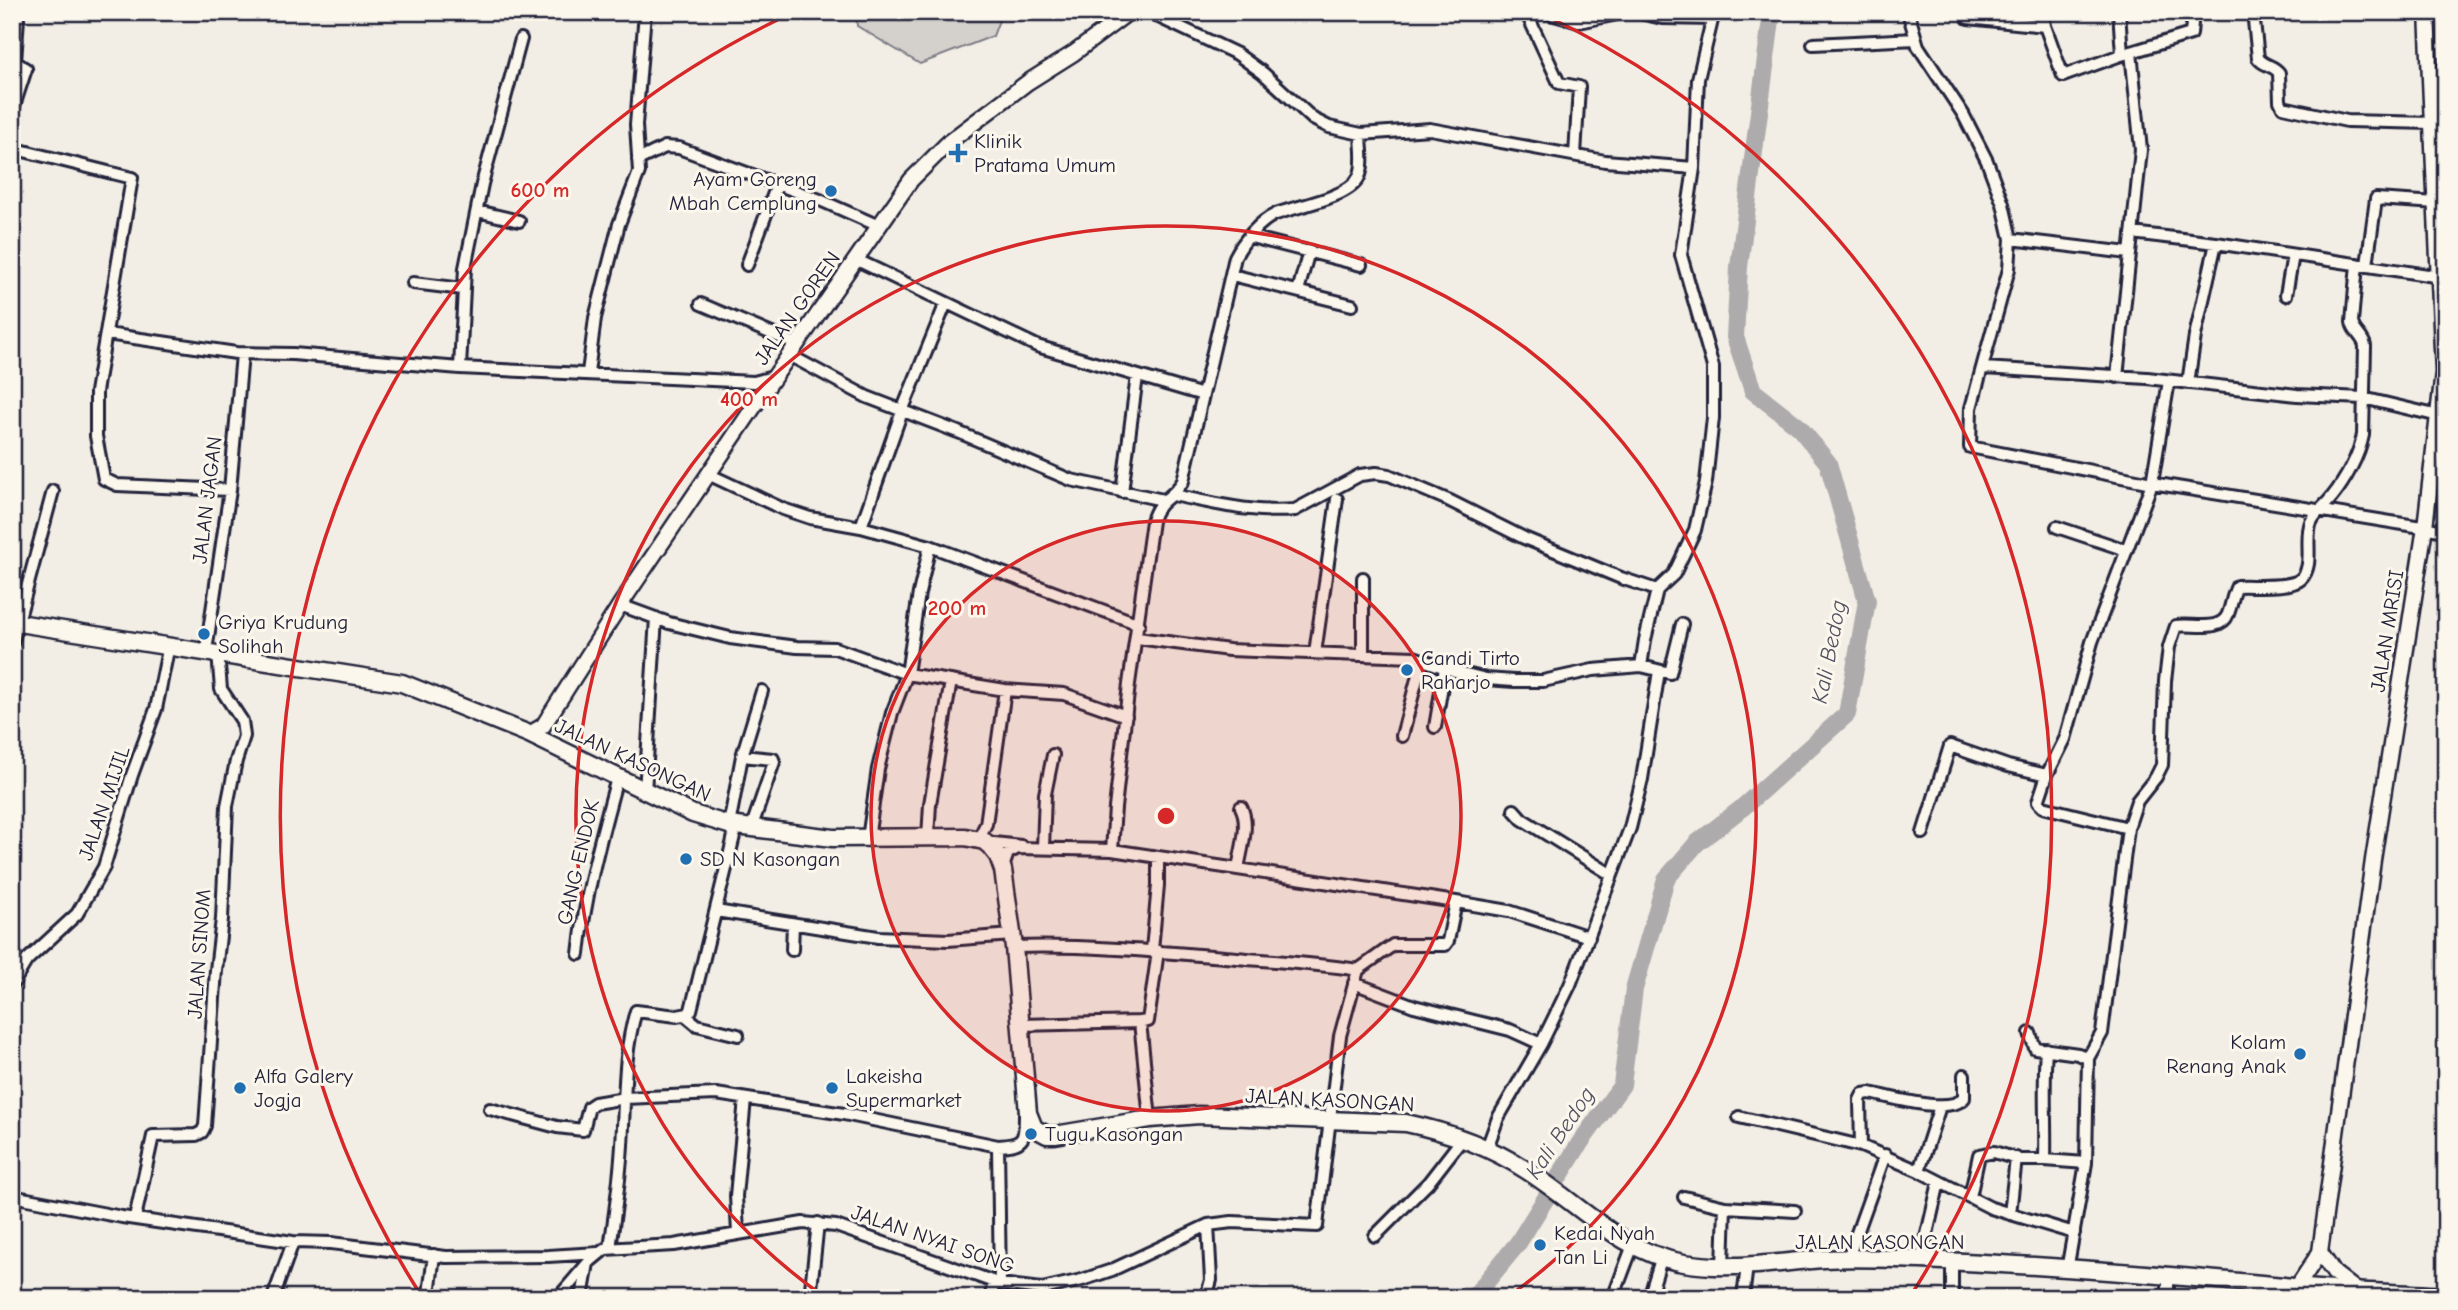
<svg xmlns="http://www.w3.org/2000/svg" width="2458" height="1310" viewBox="0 0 2458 1310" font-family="'Comic Neue',sans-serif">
<rect width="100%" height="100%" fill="#f2eee5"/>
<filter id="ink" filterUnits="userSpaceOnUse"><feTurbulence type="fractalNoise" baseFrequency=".0143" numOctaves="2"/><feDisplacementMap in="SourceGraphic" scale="14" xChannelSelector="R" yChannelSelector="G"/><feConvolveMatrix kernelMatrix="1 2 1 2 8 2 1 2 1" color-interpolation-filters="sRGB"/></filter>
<g filter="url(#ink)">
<!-- green -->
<path fill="#d4d1cc" stroke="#7b7a84" stroke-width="2" d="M856,12h146l-9,24 -73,28 -63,-38z"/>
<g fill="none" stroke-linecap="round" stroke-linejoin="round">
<!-- river -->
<path stroke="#aeabad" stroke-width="18" d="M1473,1298l45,-55 62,-100 42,-58 12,-96 32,-110 31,-36 45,-35 105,-94 20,-113 -39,-138 -30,-37 -45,-35 -18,-54 4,-70 33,-255"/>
<!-- minor casing -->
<g stroke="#22223b" stroke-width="16">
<path id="minor" d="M1148,12l89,42 26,19 50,46 16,8 32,7 69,-5 175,32 89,7
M1526,12l33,71 20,4 -4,68
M1544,12l35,10 48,-10
M1636,12l26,6 51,1
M1908,12l10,34 45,68 24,47 16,43 8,35 -2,30 -38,139 -1,39 182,36 294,48
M1967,12l1,6 77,8
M2043,12l2,14 18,50 55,-20 73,-22 2,-22
M2119,12l3,42
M2253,12l5,46c5,8 16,7 21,15l1,28 3,6 64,14 85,2
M1813,44l103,-5
M12,60l14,9 -14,43
M15,62l3,-44
M12,148l120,30 -36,214v44l8,43 13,6 113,5
M638,160l27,-13 14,1 141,52 59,26
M477,211l42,10
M2132,233l84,10 225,34
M1251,237l110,28
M2011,239l118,14
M857,260l180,86 166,49
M747,265l30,-80
M2367,265l9,-66 61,4
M1232,275l120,30
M413,283l50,6
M1298,291l11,-40
M2286,295l7,-40
M701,304l95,40
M107,334l129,19 57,1 167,14 294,14 19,-5
M789,355l78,42 91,35 113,48 92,20
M460,368l5,-100 17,-84 39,-145
M1983,368l164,10 150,17 66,3 76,18
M588,373l7,-55 24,-94 20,-52 -3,-47 9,-113
M2117,377l24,-227 -10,-98
M2188,383l7,-47 21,-93
M708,474l75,35 27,9 51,9 69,19 209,78
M1122,492l15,-116
M1173,495c40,8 81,19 122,15l65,-35 16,-2 13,2 59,25 76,38 97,40 36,12
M861,527l41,-116 44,-108
M2057,527l69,23
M620,605l49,18 61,15 67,9 38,1 72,26 98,16 59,4 62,22
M1137,638l92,12 185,7 44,15 28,7 28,2h29l50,-11 48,-4 29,7 12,-49
M12,644l41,-153
M206,651l24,-161 12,-136
M1315,653l22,-154
M1363,654v-76
M1641,666l4,-26 12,-50 17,-16 21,-44 11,-48 7,-64v-51l-32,-112 13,-87 4,-89 16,-67
M1435,727l10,-59
M1402,736l20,-76
M742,756l31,3 1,3 -23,67
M645,792l11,-174
M1514,810l8,9 90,56
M2128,828l-85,-21 -5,-5 9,-27 18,-36 27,-97 60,-159 17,-102
M1923,833l27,-87 58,20 39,9
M928,838l2,-34 21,-123
M868,839l10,-70 14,-56 15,-39 12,-81 11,-47
M978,840l8,-16 19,-134
M985,842l36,4
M1043,848l2,-54 8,-39
M1112,850l3,-42 14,-124 23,-163c7,-24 20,-21 31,-40l52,-224c8,-16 25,-36 41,-43 21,-8 73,-16 83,-37 6,-12 2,-31 2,-43
M1003,867l5,-14 10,-5 94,2 344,52 53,9 80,26
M1238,869c3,-19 12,-45 3,-62
M716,911l162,26 70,3 64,-5
M1014,947c72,-2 138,4 210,10 45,4 89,6 134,13
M792,950l1,-26
M1152,950l6,-65v-27
M579,954c6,-60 22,-117 38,-176
M1354,983l60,23 96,24 31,14
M12,985l15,-25 50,-46 27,-47 28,-92 24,-66 13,-64
M685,1015l12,10 41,10
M1021,1025l119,-3
M2030,1033l5,15 43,6 10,4
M2046,1049c-3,38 0,73 -1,111l41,3
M490,1109l67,18 26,3 6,-23 6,-4 30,-5 91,-4 128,20 154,32c27,-1 27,-7 27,-32
M1739,1117l122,29 58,25 72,37 83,25
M1150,1119l-10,-97 8,-1 10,-70
M998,1146l2,138
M1861,1146l-1,-46 3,-6 7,-1c21,4 79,22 94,5v-23
M1487,1148l11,-30 43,-74 29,-59 60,-157 12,-49 17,-108
M1919,1171l21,-65
M12,1196l110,21 171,25 38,1 115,14 102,-1 50,-3
M1684,1197l41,10 70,4
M1970,1197l9,-42 15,-3 26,8h25
M2010,1214l6,-56
M135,1218l18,-82 43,-1 6,-3 3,-6 11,-156 6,-51 5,-113 9,-45 8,-25 -2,-15 -21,-32 -3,-36
M738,1233l-2,-37 9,-97
M1375,1236l53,-53 35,-45
M610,1248c5,-35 10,-68 12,-103 3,-45 1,-91 14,-134l41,5 11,-2 3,-4 43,-174 -5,-11 13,-69 20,-65
M1848,1258l37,-103
M1921,1260l18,-78
M1952,1262v36
M1723,1266l2,-59
M2067,1270l19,-107 2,-105 14,-25 26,-205 9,-27 19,-24 6,-12 3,-84 4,-34 7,-21c15,-3 45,7 52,-12 4,-10 4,-18 9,-28 15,-1 53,3 64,-7 14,-14 3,-40 10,-57 4,-9 15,-17 21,-25 13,-16 27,-41 31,-62l2,-89c-2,-10 -12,-14 -13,-24l5,-58
M429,1294l5,-39
M273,1298l20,-56
M558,1298l30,-35 17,-14 69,-4 129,-22 33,3 164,58 42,5 40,-9 30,-10 96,-45 24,-3 85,4 23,-190 18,-66 35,-25h52l3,-4 8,-39
M582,1298l6,-35
M810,1298l8,-75
M990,1298l4,-15
M1206,1298l5,-18 -3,-55
M1613,1298l20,-53
M1649,1298l13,-42
M1743,1298l4,-32
M2168,1298v-22"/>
</g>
<!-- tertiary casing -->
<g stroke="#22223b" stroke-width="19">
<path id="tertiary" d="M529,734l14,-8 77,-121 150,-222 141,-203 39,-39 78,-59 46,-29 55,-41
M2320,1252l14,21 22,17
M2297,1287l23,-35 53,-392 52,-333 18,-155 -16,-360"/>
</g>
<!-- secondary casing -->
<g stroke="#22223b" stroke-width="21">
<path id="secondary" d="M12,622l390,61 127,51 164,80 36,11 104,13 132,-1 19,4 6,5 8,10 5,14 11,77 14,166 6,15 13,7h8l95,-16 49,-4 207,8c43,9 83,23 120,47 51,32 96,83 158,93 46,8 93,-1 140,-4 32,-2 65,0 97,1 128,5 257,16 384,28 47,4 94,5 141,8"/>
</g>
<!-- minor -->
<use href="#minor" stroke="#fbf7ec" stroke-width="10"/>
<!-- tertiary -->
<use href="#tertiary" stroke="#fbf7ec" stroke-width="14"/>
<!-- secondary -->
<use href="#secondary" stroke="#fbf7ec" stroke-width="16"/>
</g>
</g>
<!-- distance rings -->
<circle cx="1166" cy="816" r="295" fill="#d62828" fill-opacity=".12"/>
<g fill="none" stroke="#d62828" stroke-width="3.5">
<circle cx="1166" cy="816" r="295"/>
<path d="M823 1296A590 590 0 1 1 1509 1296"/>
<path d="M419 1292A886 886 0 0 1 792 13M1540 13A886 886 0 0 1 1913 1292"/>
</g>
<!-- markers -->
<g fill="#1f6fb2" stroke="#fbf7ec" stroke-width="2.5">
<path d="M954.5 142.5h7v7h7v7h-7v7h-7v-7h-7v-7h7z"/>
<circle cx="831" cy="191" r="7"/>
<circle cx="204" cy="634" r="7"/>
<circle cx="1407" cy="670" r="7"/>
<circle cx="686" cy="859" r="7"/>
<circle cx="2300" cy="1054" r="7"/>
<circle cx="240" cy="1088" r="7"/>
<circle cx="832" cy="1088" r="7"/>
<circle cx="1031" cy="1134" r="7"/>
<circle cx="1540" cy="1245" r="7"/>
</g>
<g text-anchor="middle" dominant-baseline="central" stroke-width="6" stroke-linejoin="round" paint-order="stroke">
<!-- poi labels -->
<g font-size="21" fill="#22223b" stroke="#fbf7ec" text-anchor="start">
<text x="974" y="141">Klinik<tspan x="974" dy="24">Pratama Umum</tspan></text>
<text x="817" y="179" text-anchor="end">Ayam Goreng<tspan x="817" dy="24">Mbah Cemplung</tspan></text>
<text x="218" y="622">Griya Krudung<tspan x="218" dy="24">Solihah</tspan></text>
<text x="1421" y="658">Candi Tirto<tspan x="1421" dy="24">Raharjo</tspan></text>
<text x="700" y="859">SD N Kasongan</text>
<text x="2286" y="1042" text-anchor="end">Kolam<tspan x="2286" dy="24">Renang Anak</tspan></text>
<text x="254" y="1076">Alfa Galery<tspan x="254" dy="24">Jogja</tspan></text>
<text x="846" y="1076">Lakeisha<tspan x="846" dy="24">Supermarket</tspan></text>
<text x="1045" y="1134">Tugu Kasongan</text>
<text x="1554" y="1233">Kedai Nyah<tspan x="1554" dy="24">Tan Li</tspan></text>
</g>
<!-- street labels -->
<g font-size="21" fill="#22223b" stroke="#fbf7ec">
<text transform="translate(797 308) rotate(-55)">JALAN GOREN</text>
<text transform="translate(207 500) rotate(-83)">JALAN JAGAN</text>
<text transform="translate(2387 631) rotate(-81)">JALAN MRISI</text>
<text transform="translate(633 760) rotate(25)">JALAN KASONGAN</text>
<text transform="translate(104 803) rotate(-71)">JALAN MIJIL</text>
<text transform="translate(578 862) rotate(-77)">GANG ENDOK</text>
<text transform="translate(199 954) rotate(-86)">JALAN SINOM</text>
<text transform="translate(1330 1100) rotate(3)">JALAN KASONGAN</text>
<text transform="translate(933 1239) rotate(19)">JALAN NYAI SONG</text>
<text x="1880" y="1242">JALAN KASONGAN</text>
</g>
<!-- water labels -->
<g font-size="23" font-style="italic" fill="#535263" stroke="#fbf7ec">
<text transform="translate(1829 652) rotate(-79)">Kali Bedog</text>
<text transform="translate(1560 1133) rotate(-56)">Kali Bedog</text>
</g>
</g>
<circle cx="1166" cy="816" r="10" fill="#d62828" stroke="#fbf7ec" stroke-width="3.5"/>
<g font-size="21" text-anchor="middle" font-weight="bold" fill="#d62828" stroke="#fbf7ec" stroke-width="6" stroke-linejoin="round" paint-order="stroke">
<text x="540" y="197">600 m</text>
<text x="749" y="406">400 m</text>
<text x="957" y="615">200 m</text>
</g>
<!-- margin -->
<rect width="2458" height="1310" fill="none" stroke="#fbf7ec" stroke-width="42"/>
<rect x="21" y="21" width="2416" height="1268" fill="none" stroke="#22223b" stroke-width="2.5" filter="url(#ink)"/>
</svg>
